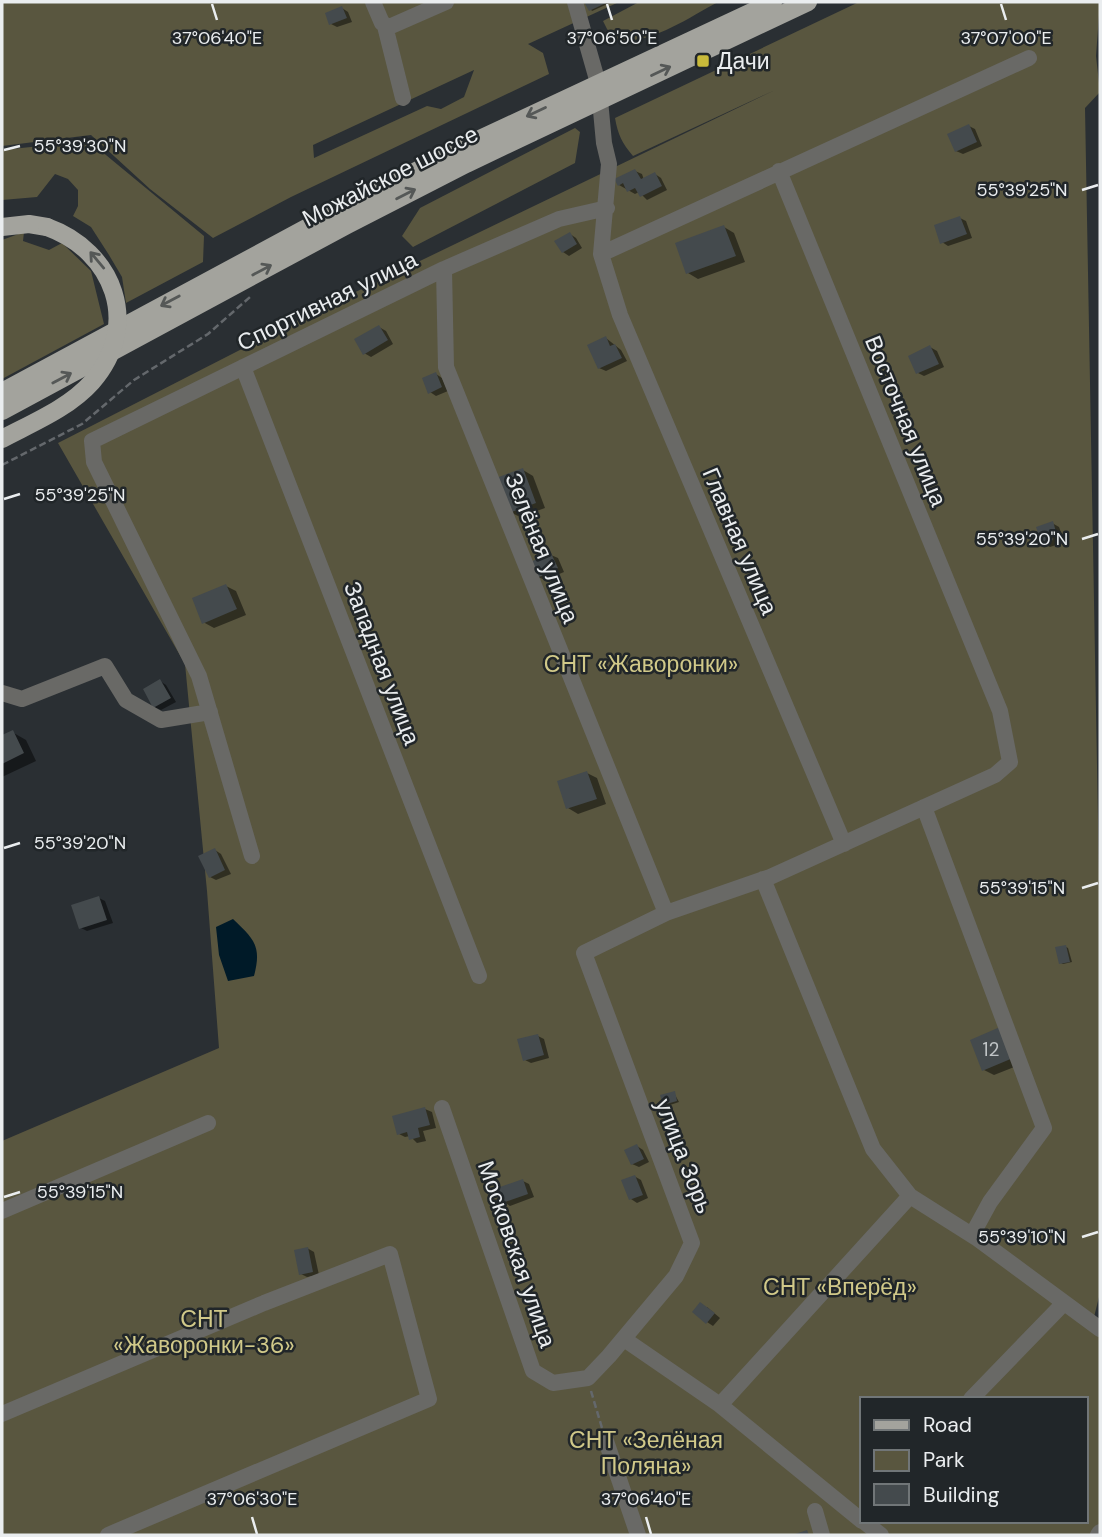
<svg xmlns="http://www.w3.org/2000/svg" width="1102" height="1537" viewBox="0 0 1102 1537" font-family="'DM Sans',sans-serif">
<rect width="100%" height="100%" fill="#2a2f33"/>
<!-- green -->
<path fill="#59563f" fill-rule="evenodd" d="M2,2h617l-91,42 15,9 6,21 -258,123 -78,41 -63,-49 -59,-54 -89,11zM474,70l-10,27 -23,12 -14,-3 -113,52 -1,-13z
M639,2h79c-30,16 -65,41 -100,39l-11,-12 -4,-8z
M859,2h241l-4,54 4,36 -15,16 15,822v363l-6,24 6,5v213h-1098v-394l217,-93 -12,-157 -22,-227 -127,-221 256,-131 461,-222 -142,66c-11,-13 -15,-21 -18,-38zM862,1399h224v122h-224z
M575,128l5,4 -5,31 -162,84 -11,-11 18,-28z
M89,141l115,95 -1,26 -77,41 -4,-26 -13,-22 -18,-28 -18,-11 5,-10v-16l-10,-11 -13,-5 -18,23 -35,3v-50z
M24,232l-1,9 26,9 13,-7 29,28 13,53 -102,55v-139z"/>
<!-- water -->
<path fill="#001a28" d="M233,919c21,20 29,27 21,57l-26,5 -9,-26 -3,-28z"/>
<!-- shadow -->
<path fill="#0007" d="M586,2h26l-20,9z
M342,8l6,4 4,10 -15,5 -6,-3z
M969,126l6,3 7,17 -19,8 -7,-3z
M635,171l7,3 2,6 11,-6 6,4 6,12 -20,10 -8,-8 -4,2 -16,-9z
M960,218l6,3 6,17 -24,8 -6,-4z
M724,227l10,6 11,29 -47,17 -10,-6z
M570,234l6,4 6,10 -13,8 -6,-4z
M379,327l7,4 7,13 -22,13 -7,-4z
M606,338l15,12 6,11 -21,10 -7,-3z
M930,347l7,4 7,16 -20,9 -6,-3z
M436,374l6,4 6,13 -12,5 -6,-4z
M523,470l10,6 12,32 -25,9 -10,-5z
M1052,523l7,4 3,8 -6,2 3,7 -9,3 -7,-4z
M551,555l7,3 6,14 -19,8 -7,-3z
M226,586l10,5 10,24 -32,13 -11,-6z
M160,681l6,4 10,17 -15,8 -7,-3z
M12,732l14,8 10,21 -34,16v-40z
M587,773l10,5 9,26 -28,10 -10,-6z
M215,850l6,4 10,20 -15,6 -6,-3z
M99,898l6,3 8,22 -26,8 -6,-3z
M1066,947l2,1 4,14 -9,2 -2,-1z
M538,1036l6,3 5,19 -18,5 -6,-3z
M972,1041l50,23 -28,11 -10,-5z
M674,1093l5,9 -12,4 -3,-2z
M425,1109l7,3 4,16 -13,3 3,10 -9,2 -7,-7 -5,1 -6,-3z
M637,1146l6,4 6,12 -10,5 -7,-3z
M634,1176l7,4 7,18 -11,5 -6,-4z
M523,1181l6,3 5,13 -24,9 -6,-4z
M307,1248l7,4 5,23 -12,2 -6,-3z
M707,1307l13,11 -7,8 -6,-4z"/>
<!-- building -->
<path fill="#444a4d" d="M584,2h24l-19,9z
M342,6l5,12 -18,7 -4,-12z
M969,124l8,18 -22,10 -8,-18z
M635,169l6,10 14,-7 7,14 -22,11 -5,-9 -8,4 -4,-9 -5,3 -4,-7z
M960,216l7,18 -27,10 -6,-19z
M724,225l12,31 -50,18 -11,-31z
M570,232l7,12 -15,9 -8,-12z
M379,325l9,15 -25,15 -9,-16z
M606,336l4,10 5,-2 7,14 -24,11 -11,-24z
M930,345l9,19 -23,10 -8,-18z
M436,372l6,15 -14,7 -6,-16z
M523,468l13,35 -27,10 -13,-35z
M1053,521l3,11 -5,2 2,6 -11,4 -6,-17z
M551,553l7,15 -21,10 -7,-16z
M226,584l11,25 -35,15 -10,-26z
M160,679l11,19 -18,10 -10,-19z
M13,730l11,23 -22,11v-29z
M587,771l10,28 -31,10 -9,-28z
M215,848l10,22 -16,8 -11,-22z
M99,896l8,24 -28,9 -8,-24z
M1066,945l4,17 -11,2 -4,-17z
M1000,1027l13,31 -31,13 -12,-31z
M538,1034l6,21 -21,6 -6,-22z
M675,1091l2,10 -14,4 -3,-10z
M425,1107l5,18 -12,3 2,9 -11,3 -2,-8 -10,3 -5,-19z
M637,1144l7,15 -13,6 -7,-15z
M635,1175l8,20 -14,5 -8,-20z
M523,1179l5,15 -26,9 -5,-15z
M308,1247l5,25 -14,3 -5,-25z
M700,1302l15,11 -9,11 -14,-12z
M807,1530l2,5h-17z"/>
<g fill="none" stroke-linecap="round" stroke-linejoin="round">
<!-- path -->
<path stroke="#64686c" stroke-width="2.5" stroke-dasharray="7 3.5" stroke-linecap="butt" d="M2,465l80,-41 52,-44 74,-46 42,-37
M591,1391l11,37"/>
<!-- minor -->
<path stroke="#696966" stroke-width="16" d="M373,2l9,21 7,4 57,-25
M575,2l23,81
M385,26l18,72
M600,100l4,43 5,21 -8,90 19,61 224,529
M601,254l428,-196
M444,269l2,98 220,546
M243,367l236,609
M2,693l20,6 83,-33 21,34 35,20 49,-8
M924,807l120,321 -54,74 -18,33
M252,856l-53,-180 -105,-214 -2,-21 352,-172 115,-50 48,-11
M763,879l110,270 37,47 68,43 122,90
M442,1108l91,263 20,12 35,-5 21,-22 67,-80 16,-33 -108,-290 82,-40 104,-36 225,-102 15,-13 -10,-51 -221,-540
M2,1211l206,-88
M624,1339l96,66 142,116
M971,1399l93,-96
M720,1405l190,-209
M2,1414l262,-111 126,-49 39,145 -321,136
M606,1441l32,94
M815,1511l7,24
M863,1521l18,14
M1098,1535l2,-3"/>
<!-- major -->
<path stroke="#a3a39d" stroke-width="18" d="M2,227l27,-3 18,3
M2,392l336,-181 127,-65 308,-144
M2,411l345,-186 119,-61 342,-162"/>
<!-- major-bridge -->
<path stroke="#a3a39d" stroke-width="18" d="M2,439c30,-16 67,-31 90,-57 50,-57 22,-131 -45,-155"/>
</g>
<!-- one-way arrows -->
<defs><path id="oneway-shaft" d="M-6 0H5M1.5-3L5.5 0L1.5 3" fill="none" stroke-width="1.6" stroke-linecap="round" stroke-linejoin="round" transform="scale(1.75)"/></defs>
<g stroke="#555857">
<use href="#oneway-shaft" transform="translate(661 71) rotate(-25)"/>
<use href="#oneway-shaft" transform="translate(536 112) rotate(155)"/>
<use href="#oneway-shaft" transform="translate(406 194) rotate(-27)"/>
<use href="#oneway-shaft" transform="translate(97 260) rotate(-130)"/>
<use href="#oneway-shaft" transform="translate(262 270) rotate(-28)"/>
<use href="#oneway-shaft" transform="translate(170 301) rotate(152)"/>
<use href="#oneway-shaft" transform="translate(62 378) rotate(-28)"/>
</g>
<!-- ticks -->
<path fill="none" stroke="#eaedef" stroke-width="2.5" d="M212,4l5,16M607,4l5,16M1001,4l5,16M4,150l16,-4M1082,190l16,-5M4,499l16,-5M1082,539l16,-5M4,848l16,-5M1082,888l16,-5M4,1197l16,-5M1082,1237l16,-5M252,1517l5,17M646,1517l5,17"/>
<!-- markers -->
<rect fill="#c9ba3a" stroke="#212629" stroke-width="2.5" x="696" y="54" width="14" height="14" rx="3.5"/>
<g text-anchor="middle" dominant-baseline="central" stroke-width="5" stroke-linejoin="round" paint-order="stroke">
<!-- number labels -->
<g font-size="19" fill="#c0c4c6">
<text x="991" y="1049">12</text>
</g>
<!-- poi labels -->
<g font-size="23" fill="#eaedef" stroke="#212629" text-anchor="start">
<text x="717" y="61">Дачи</text>
</g>
<!-- street labels -->
<g font-size="23" fill="#eaedef" stroke="#212629">
<text transform="translate(390 176) rotate(-27)">Можайское шоссе</text>
<text transform="translate(327 301) rotate(-26)">Спортивная улица</text>
<text transform="translate(906 421) rotate(68)">Восточная улица</text>
<text transform="translate(740 541) rotate(67)">Главная улица</text>
<text transform="translate(542 548) rotate(68)">Зелёная улица</text>
<text transform="translate(382 663) rotate(69)">Западная улица</text>
<text transform="translate(684 1156) rotate(69)">улица Зорь</text>
<text transform="translate(517 1254) rotate(71)">Московская улица</text>
</g>
<!-- park labels -->
<g font-size="23" fill="#d1c989" stroke="#212629">
<text x="641" y="664">СНТ «Жаворонки»</text>
<text x="840" y="1287">СНТ «Вперёд»</text>
<text x="204" y="1319">СНТ<tspan x="204" dy="26">«Жаворонки-36»</tspan></text>
<text x="646" y="1440">СНТ «Зелёная<tspan x="646" dy="26">Поляна»</tspan></text>
</g>
</g>
<g font-size="18" text-anchor="middle" fill="#eaedef" stroke="#212629" stroke-width="5" stroke-linejoin="round" paint-order="stroke">
<text x="217" y="44">37°06'40"E</text>
<text x="612" y="44">37°06'50"E</text>
<text x="1006" y="44">37°07'00"E</text>
<text x="80" y="152">55°39'30"N</text>
<text x="1022" y="196">55°39'25"N</text>
<text x="80" y="501">55°39'25"N</text>
<text x="1022" y="545">55°39'20"N</text>
<text x="80" y="849">55°39'20"N</text>
<text x="1022" y="894">55°39'15"N</text>
<text x="80" y="1198">55°39'15"N</text>
<text x="1022" y="1243">55°39'10"N</text>
<text x="252" y="1505">37°06'30"E</text>
<text x="646" y="1505">37°06'40"E</text>
</g>
<!-- border -->
<rect width="1102" height="1537" fill="none" stroke="#eaedef" stroke-width="7"/>
<!-- legend -->
<rect x="860" y="1397" width="228" height="126" fill="#212629" stroke="#717678" stroke-width="2"/>
<rect x="874" y="1420" width="35" height="10" fill="#a3a39d" stroke="#717678" stroke-width="2"/>
<text x="923" y="1432" font-size="21" fill="#eaedef">Road</text>
<rect x="874" y="1450" width="35" height="21" fill="#59563f" stroke="#717678" stroke-width="2"/>
<text x="923" y="1467" font-size="21" fill="#eaedef">Park</text>
<rect x="874" y="1484" width="35" height="21" fill="#444a4d" stroke="#717678" stroke-width="2"/>
<text x="923" y="1502" font-size="21" fill="#eaedef">Building</text>
</svg>
